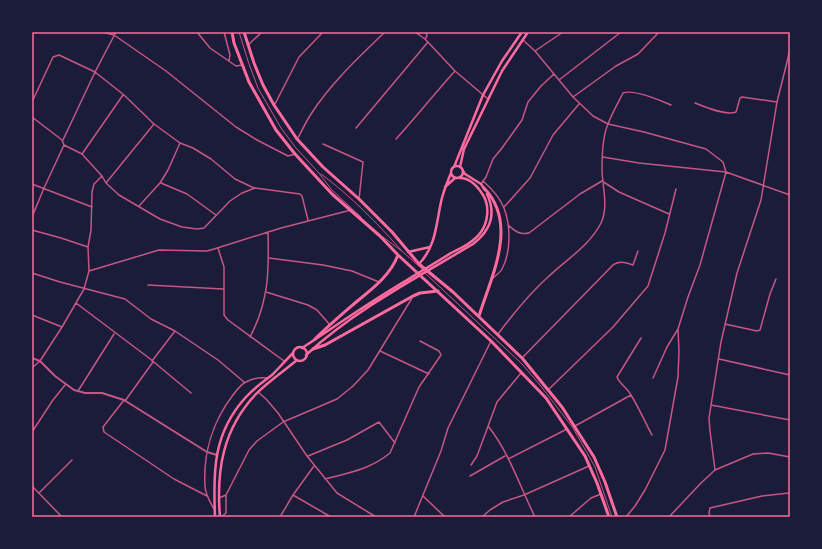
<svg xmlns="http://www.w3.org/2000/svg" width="822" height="549" viewBox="0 0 822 549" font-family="Rubik,sans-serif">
<rect width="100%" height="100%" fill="#1b1b3a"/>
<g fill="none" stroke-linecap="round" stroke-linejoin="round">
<!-- service -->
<path stroke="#c65784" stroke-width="1" d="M239,32l10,32 9,24 23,40 15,20 23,25 12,16 30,28
M321,174c30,22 56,49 80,76
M383,237l20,15 19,17
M425,273l97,91 18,21 33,43 22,39 17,50"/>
<!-- minor -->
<path stroke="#c65784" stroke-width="1.5" d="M102,32l12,3 52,36 70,56 21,13 31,16 7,-2
M197,32l13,16 26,18 6,-1
M224,32l6,23 -1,6
M415,32l10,7 30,32 33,28
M425,39l2,-3 -1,-4
M523,40l12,11 38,46 20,19 15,8 36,8 62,17 17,13 3,10 64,23
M249,44l13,-12
M535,51l28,-19
M559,80l62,-48
M573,97l43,-31 22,-12 21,-22
M32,102l21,-45 6,-2 36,17 29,23 30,29 26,19 13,5 18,11 24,20 19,9
M695,103c10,4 31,13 41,9l4,-14 2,-1 35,5
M275,104l24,-47 24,-25
M32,117l30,23 2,5 18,9 20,22 4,7 13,12 41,24 22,8 15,2 7,-1 26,-27 12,-8 13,-5 45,6 2,2 6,24
M356,128l72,-86
M298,138c4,-8 8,-16 13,-24 20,-31 48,-57 74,-82
M396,139c20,-22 39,-46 59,-68
M63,140l32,-68 21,-40
M323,144l40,18 -4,37
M82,154l41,-59
M603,157l36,6 87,9 -26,93 -12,32 -10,32 1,22 -1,26 -13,73 -20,40 -10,16 -9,11
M483,181c8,7 17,17 21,27 7,18 7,44 -2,61 -2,4 -6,6 -9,9
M106,183l48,-59
M161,183l26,11 29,21
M32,184l60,23
M481,184l5,-7 7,-18 9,-11 20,-28 6,-18 13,-16 13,-12
M139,206l21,-23 8,-13 12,-27
M504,207l26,-29 23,-43 26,-31
M32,217l12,-29 20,-43
M508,225c7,6 11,10 21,8l51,-39 22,-13 17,11 50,22
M32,230l29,8 27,9
M218,248l6,19v48l4,5 56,41
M269,258l54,7 29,6 27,11
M89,271l-1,-24 3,-17 1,-38 2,-8 8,-8
M32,273l28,9 65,17 26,20 24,12 43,29 26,22
M148,285l75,4
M266,292l42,13 9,5 13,15
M76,303l73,55 42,35
M32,315l30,12
M725,324l32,7 3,-1 10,-36 6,-15
M498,334c15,-20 31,-40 50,-57 18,-17 42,-32 53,-54 8,-17 1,-37 1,-54 0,-13 1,-34 6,-45 4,-11 10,-21 15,-31 10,-4 37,7 48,12
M250,337c19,-36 19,-66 18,-105
M641,338l-24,39c2,6 10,11 14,18 8,13 14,27 21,40
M380,351l49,23
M522,358l91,-93c6,-5 13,-3 20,0l5,-14
M719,359l71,16
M152,361l23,-30
M32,368l8,-7 22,-34 22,-38 5,-18 70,-21 48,1 7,-2 67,-21 70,-18
M653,378l14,-31 11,-18
M548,390l65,-63 35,-41 17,-53 11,-44
M78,391l36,-57
M258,392l8,7 12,14 29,43 30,37 39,24
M124,400l-21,27 1,5 70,47 33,17
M125,401l28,-39
M711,405l79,15
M488,426c21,26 32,61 47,91
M575,426l56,-31
M32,432l21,-32 12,-15
M308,456l39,-16 32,-18 16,21
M508,459l59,-30
M471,465l6,-9 20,-54 24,-29
M715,470l-5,-39 -1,-13 12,-76 16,-69 24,-73 16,-98 13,-52
M470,476l35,-20
M325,479c23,-6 46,-10 65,-26l29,-66 22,-32 -2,-4 -19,-10
M32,486l30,31
M39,493l33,-33
M293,495l38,22
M423,496l22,21
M219,498l7,-3 23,-45 8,-9 26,-19 54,-23 16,-13 15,-16 44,-72
M214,509c-4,-7 -9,-15 -9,-23 -2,-33 8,-65 28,-91 4,-5 8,-11 13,-13 7,-4 13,-5 21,-4
M221,517l5,-4v-18
M280,517l13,-22 21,-29
M414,517l27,-66 7,-23 43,-87
M482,517l8,-7 13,-8 21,-7 65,-29
M569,517l22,-19 10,-4
M669,517l32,-34 14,-13 38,-16 15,-1 22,4
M710,517l-1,-4 1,-5 52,-12 27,-3"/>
<!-- tertiary -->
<path stroke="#c65784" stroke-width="2" d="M32,358l8,3 15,15 19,14 11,3h17l22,7 83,52 10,3"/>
<!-- secondary -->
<path stroke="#ff6b9d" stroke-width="2.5" d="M451 172a6 6 0 1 1 12 0a6 6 0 1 1-12 0Z
M454,167l29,-72 19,-34 20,-29
M460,167l4,-18 38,-78 26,-39
M445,187l10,-9
M408,252l22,-5
M419,264c17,-18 17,-39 22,-62 2,-10 6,-19 10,-29"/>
<!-- primary -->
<path stroke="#ff6b9d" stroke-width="2.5" d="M463,171l2,3 16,10 4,6
M293 354a7 7 0 1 1 14 0a7 7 0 1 1-14 0Z
M302,348c35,-23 69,-47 105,-68 14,-9 30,-18 44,-27 10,-5 23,-11 30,-21 7,-10 9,-26 2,-37 -5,-8 -13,-17 -23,-17
M306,355c49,-45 110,-77 167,-111 17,-13 24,-29 14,-50
M215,517c-2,-46 -2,-84 31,-120 8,-9 17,-15 26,-22 7,-7 14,-15 21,-22
M220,517c-4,-47 3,-89 37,-124 12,-12 27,-22 40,-33"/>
<!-- trunk -->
<path stroke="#ff6b9d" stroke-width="3" d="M232,32l2,11 15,39 27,48 19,24 37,40 48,42 18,19 93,86 55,57 39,58 12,27 12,34
M244,32l10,31 9,22 11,20 23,34 26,28 36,32 33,33 27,32 34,28 69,66 40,49 32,50 11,25 12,35
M479,316c12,-39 40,-92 5,-128
M315,339c13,-13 26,-24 40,-36 17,-14 35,-27 43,-48
M313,349l12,-4 88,-49 7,-3 18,-2"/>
</g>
<!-- border -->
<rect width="822" height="549" fill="none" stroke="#1b1b3a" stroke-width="66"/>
<rect x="33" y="33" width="756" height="483" fill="none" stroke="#ff6b9d" stroke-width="1.5"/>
</svg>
